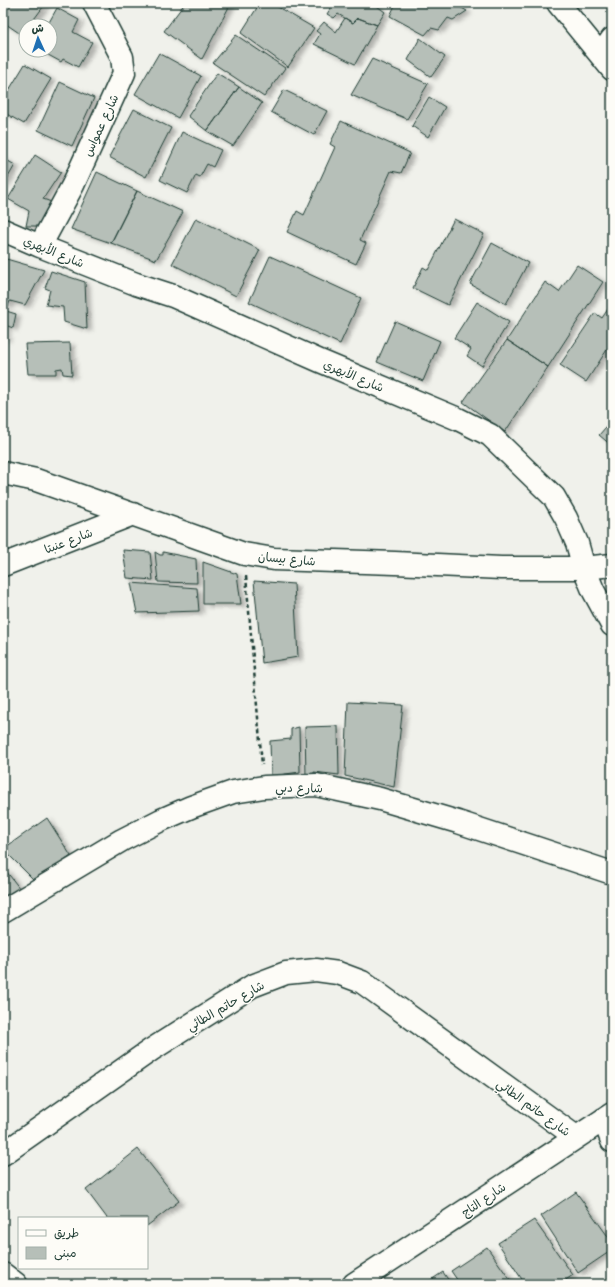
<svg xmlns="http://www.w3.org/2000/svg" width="615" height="1287" viewBox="0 0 615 1287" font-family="'Playpen Sans','Playpen Sans Arabic',sans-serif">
<defs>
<filter id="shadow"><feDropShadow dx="4.5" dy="2.5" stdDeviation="2" flood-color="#0004"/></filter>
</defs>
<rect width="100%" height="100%" fill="#f0f1eb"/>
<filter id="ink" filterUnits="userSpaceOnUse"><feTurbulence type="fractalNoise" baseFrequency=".025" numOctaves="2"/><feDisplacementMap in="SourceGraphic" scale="8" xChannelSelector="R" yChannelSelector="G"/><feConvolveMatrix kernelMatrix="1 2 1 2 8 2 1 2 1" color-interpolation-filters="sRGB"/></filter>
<g filter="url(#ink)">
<!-- building -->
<path fill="#b6bfb8" stroke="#1f3d34" filter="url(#shadow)" d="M3,3h43l-17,23h-3v4l-4,5 -19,-13z
M185,3h46l-29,56 -38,-28z
M260,3h11l43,25 -26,39 -47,-34z
M334,3h39l12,9 -8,13 -19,-7 -5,5 -15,-9 -4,4 -7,-4z
M396,3h57l14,8 -14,9 -5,-2 -9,12 -8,-2 -6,7 -35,-19z
M57,8l22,12 -6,12 19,10 -14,25 -15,-8 -2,3 -22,-12h11v-24h-3z
M345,18l8,5 5,-5 19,7 -22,39 -41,-20 6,-10 -4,-3 8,-9 12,10z
M236,35l49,33 -21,29 -51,-34z
M420,38l25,19 -14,20 -23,-17z
M159,53l42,23 -23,42 -43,-24z
M372,59l56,25 -21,35 -56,-24z
M25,64l26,15 -27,45 -21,-12v-12z
M217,73l22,14 -32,44 -19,-15z
M60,82l34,16 -22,48 -34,-16z
M239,87l23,16 -29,43 -26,-15z
M284,90l43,21 -13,24 -43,-23z
M429,97l16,10 -17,30 -16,-11z
M134,109l37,19 -25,49 -37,-20z
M341,121l69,32 -9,20 -10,-2 -31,69 6,3 -10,21 -69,-32 10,-21 7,4 31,-68 -5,-3z
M182,132l39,18 -8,17 -6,-3 -7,13 -4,-2 -9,18 -27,-13z
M35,155l26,17 -18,27 17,6 -23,21h-11l3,-15 -21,-12z
M3,158l12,7 -12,21z
M97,172l40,19 -26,52 -40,-14z
M137,191l46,21 -27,48 -45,-17z
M196,218l64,32 -24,46 -64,-32z
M454,219l30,15 -36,71 -35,-17 10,-21 5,3z
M492,243l36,20 -22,41 -36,-20z
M270,256l91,42 -21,46 -91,-42z
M3,258l41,12 -19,35 -15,-4 -2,5 -5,-1z
M577,265l26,17 -55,85 -41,-27 38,-58 14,10z
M51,271l34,11 2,47 -23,-7 -1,-15 -17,-2 4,-15 -5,-2z
M477,302l32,20 -27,44 -15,-10 4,-7 -17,-11z
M612,303v39l-26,40 -26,-17 35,-52 7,5z
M3,310l13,4 -3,14 -8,-3 1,14 -3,-1z
M395,321l45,20 -17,40 -46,-19z
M507,340l41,27 -43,65 -42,-30z
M70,343l2,32 -9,-1 -1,-6 -6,1v5h-28l-3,-30z
M612,420v26l-13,-11z
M123,550l27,2 3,28 -26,-2z
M155,552l5,3h3v-3l33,7 1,24 -39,-1z
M203,562l34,12 4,30h-38z
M254,581l40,3 4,73 -36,6z
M131,583l66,5 2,23 -62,2z
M348,702l55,3 -9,82 -49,-11z
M338,726l1,49 -25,-3v5h-8l-1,-50z
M299,727l1,45 -29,4 -1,-35 21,-2v-10z
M47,818l24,38 -36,25 -32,-32z
M3,867l17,22 -17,12z
M138,1149l41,52 -32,25v-8h-40l-21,-28z
M576,1192l36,50v8l-34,23 -37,-57z
M534,1220l39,55 -13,9h-35l-27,-41z
M487,1247l26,37h-53l-9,-13z
M443,1272l8,12h-26z"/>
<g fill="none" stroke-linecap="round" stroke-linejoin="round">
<!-- minor casing -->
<g stroke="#1f3d34" stroke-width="25">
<path id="minor" d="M558,3l54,66
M601,55l11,-16
M3,230l37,16 96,38 37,12 147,65 138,58 32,16 64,62 12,21 11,25 7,25 9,22 19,35
M40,246l33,-61 51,-112 -2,-16 -28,-54
M3,473l33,7 208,74 30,5 121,4 106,5h83l28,-3
M3,565l130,-51
M3,911l119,-71 39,-20 30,-13 42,-15 31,-5 52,-2 64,14 78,23 154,51
M604,1119l8,22
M3,1154l148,-104 101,-64 34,-13 30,-3 22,3 24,9 214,155
M3,1274l13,10
M354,1284l258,-170"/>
</g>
<!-- path -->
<path stroke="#1f3d34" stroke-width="2.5" stroke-dasharray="4 3" stroke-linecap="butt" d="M246,576l16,189"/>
<!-- minor -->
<use href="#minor" stroke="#fdfcf7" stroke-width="22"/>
</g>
</g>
<g text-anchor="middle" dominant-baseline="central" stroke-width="3" stroke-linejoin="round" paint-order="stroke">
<!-- street labels -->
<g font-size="12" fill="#1f3d34" stroke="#fdfcf7">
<text transform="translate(100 125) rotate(-65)">شارع عمواس</text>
<text transform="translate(54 251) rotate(22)">شارع الأبهري</text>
<text transform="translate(354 375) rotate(23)">شارع الأبهري</text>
<text transform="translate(68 540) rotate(-21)">شارع عنبتا</text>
<text transform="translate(287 558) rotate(5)">شارع بيسان</text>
<text transform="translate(299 787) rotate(1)">شارع دبي</text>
<text transform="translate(225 1005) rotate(-30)">شارع حاتم الطائي</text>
<text transform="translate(534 1107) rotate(36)">شارع حاتم الطائي</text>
<text transform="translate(483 1199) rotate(-34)">شارع التاج</text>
</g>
</g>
<!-- margin -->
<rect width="615" height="1287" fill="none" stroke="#fdfcf7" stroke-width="16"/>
<rect x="8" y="8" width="599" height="1271" fill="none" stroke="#1f3d34" stroke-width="1.5" filter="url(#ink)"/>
<!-- legend -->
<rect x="18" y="1217" width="130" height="52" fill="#fdfcf7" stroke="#a4b0a9"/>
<rect x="26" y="1230" width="20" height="6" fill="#fdfcf7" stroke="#a4b0a9"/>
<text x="54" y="1237" font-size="12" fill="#1f3d34">طريق</text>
<rect x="26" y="1247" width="20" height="12" fill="#b6bfb8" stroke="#a4b0a9"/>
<text x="54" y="1257" font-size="12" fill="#1f3d34">مبنى</text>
<!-- north arrow -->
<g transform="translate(38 38) rotate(357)"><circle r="19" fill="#fdfcf7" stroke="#a4b0a9"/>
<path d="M0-3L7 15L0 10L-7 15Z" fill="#1f6fb2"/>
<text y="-6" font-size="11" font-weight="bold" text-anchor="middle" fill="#1f3d34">ش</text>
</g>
</svg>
